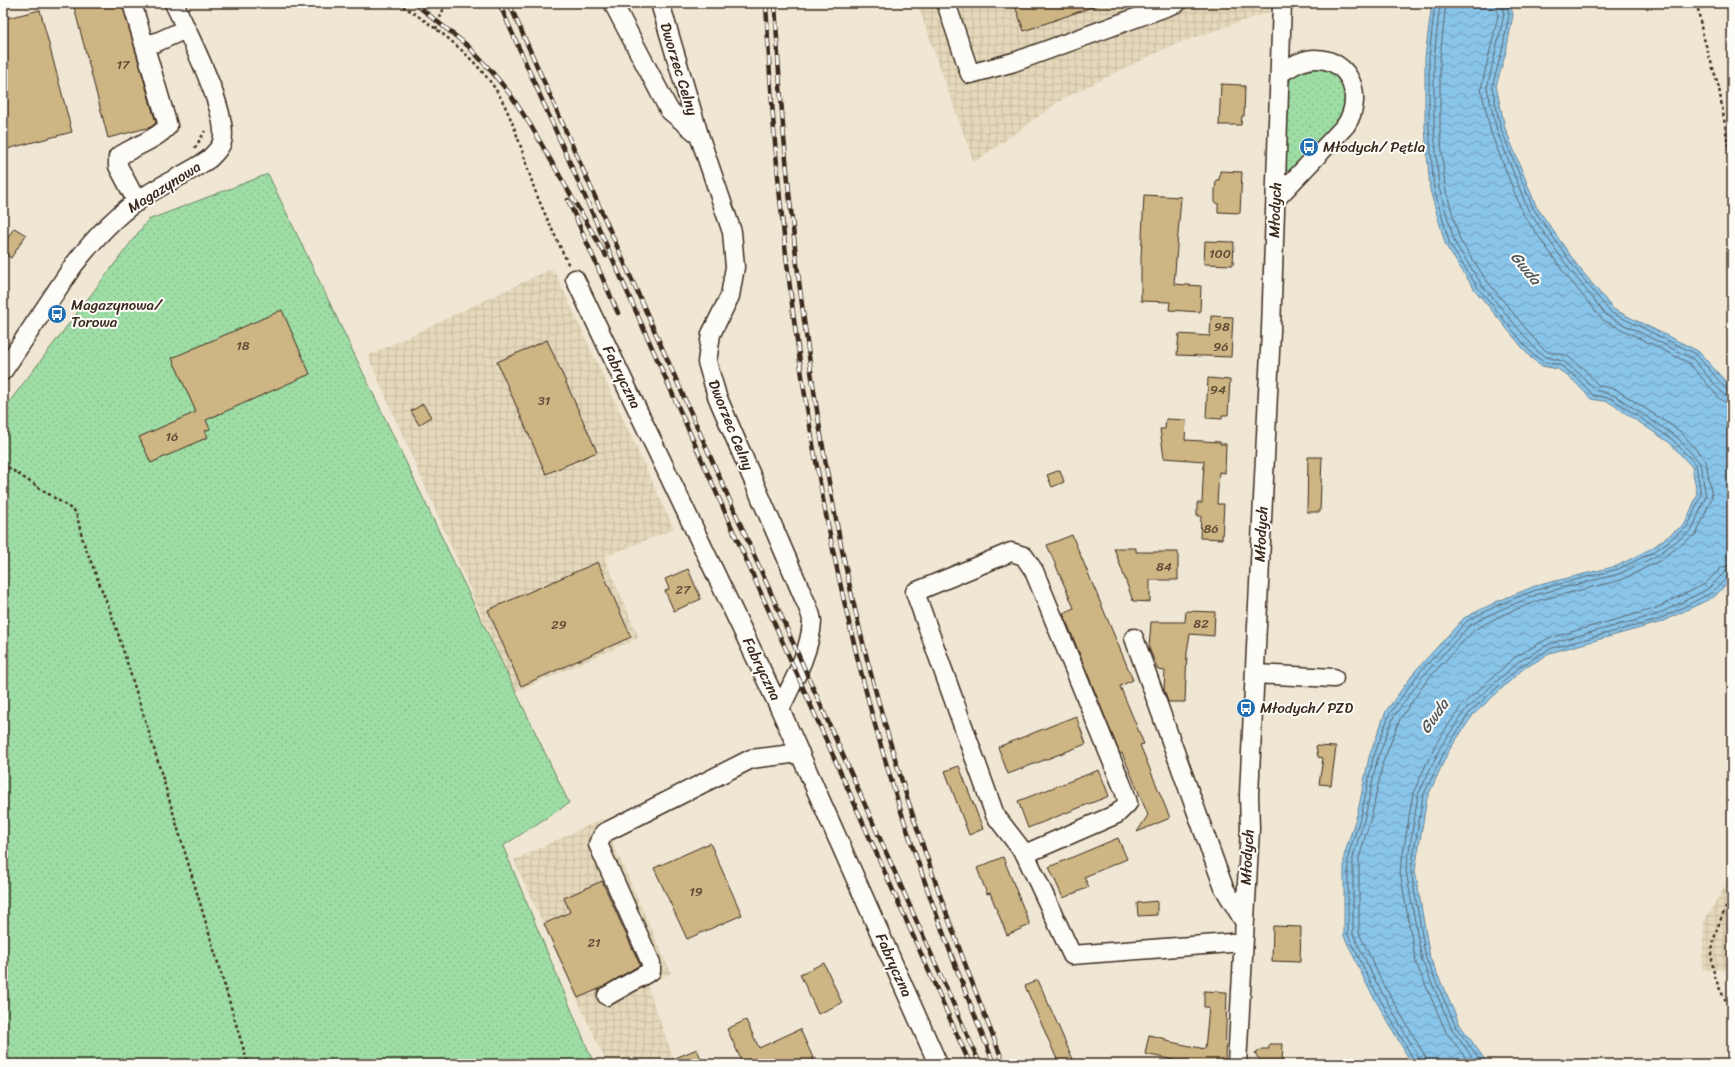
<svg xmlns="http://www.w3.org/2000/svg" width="1735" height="1067" viewBox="0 0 1735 1067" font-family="Sriracha,sans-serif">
<defs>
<pattern id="industrial-grid" width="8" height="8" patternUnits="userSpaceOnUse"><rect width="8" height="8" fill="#e5d8bc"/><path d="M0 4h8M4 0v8" fill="none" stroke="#c5baa1"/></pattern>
<pattern id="grass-dots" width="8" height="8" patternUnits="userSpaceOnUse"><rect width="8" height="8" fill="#9edda5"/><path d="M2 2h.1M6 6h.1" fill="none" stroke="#89be8e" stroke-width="1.8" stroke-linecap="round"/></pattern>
<pattern id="water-waves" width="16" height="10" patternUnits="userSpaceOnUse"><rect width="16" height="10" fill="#89c4e9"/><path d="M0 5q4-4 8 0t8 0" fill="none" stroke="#719fbc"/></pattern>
</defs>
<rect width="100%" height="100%" fill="#efe7d4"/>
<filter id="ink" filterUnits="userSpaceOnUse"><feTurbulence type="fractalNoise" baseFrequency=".025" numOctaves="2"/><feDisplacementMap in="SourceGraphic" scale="8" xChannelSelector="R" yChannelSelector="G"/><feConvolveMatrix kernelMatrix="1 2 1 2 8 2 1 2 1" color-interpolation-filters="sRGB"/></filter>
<g filter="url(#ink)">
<!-- industrial -->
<path fill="url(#industrial-grid)" d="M917,3h353l-1,9 -96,33 -109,53 -90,65z
M553,268l121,261 -70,28 35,81 -124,54 -147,-336z
M602,819l69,154 -24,12 26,72 -15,7h-51l-93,-204z
M1732,875v94l-30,1 2,-49z"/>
<!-- grass -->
<path fill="url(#grass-dots)" stroke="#6c8462" d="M1318,67l14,4 13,18v27l-22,25 -3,-2 -4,3 -3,-2 -10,11 3,3 -5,4 3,3 -12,10 -5,-1 -2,-3 3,-81 4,-11 12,-6z
M268,174l301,629 -66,43 91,218h-591v-654l145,-190z"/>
<!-- water -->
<path fill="url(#water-waves)" stroke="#6a8698" d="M1432,3h78l3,12 -7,37 -10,34 9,42 31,78 41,59 36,44 85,42 29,32 5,8v187l-18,19 -55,26 -106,29 -30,17 -50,46 -25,37 -21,46 -12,72 15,88 30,67 28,39h-76l-44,-77 -24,-51v-80l14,-45 11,-54 17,-46 30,-41 48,-52 32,-16 39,-16 82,-20 35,-18 33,-24 12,-29 -5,-28 -22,-24 -61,-41 -18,-3 -17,-18 -16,-12 -16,-3 -11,-8 -56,-68 -29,-44 -16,-56 -5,-61v-72z"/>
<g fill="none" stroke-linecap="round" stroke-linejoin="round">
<!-- shore -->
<path stroke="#5a686f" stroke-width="1" d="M1496,3l2,13 -17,73 10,44 32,81 42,60 38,46 86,43 31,36 5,3 7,1
M1502,3l2,12 -17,73 10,43 31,79 42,60 37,46 86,43 31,36 8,2
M1507,3l2,12 -7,36 -10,36 9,42 32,79 41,59 36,45 86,42 32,37 4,1
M1416,1064l-44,-79 -24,-50v-79l14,-44 11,-54 17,-45 29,-40 48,-52 31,-16 38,-15 82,-21 36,-17 34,-26 13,-31 -5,-30 -23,-25 -61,-41 -19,-4 -16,-17 -17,-13 -16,-3 -11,-7 -55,-67 -28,-43 -16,-56 -5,-61v-71l6,-54
M1421,1064l-2,-6 -43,-76 -23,-48v-77l13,-44 11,-53 17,-44 29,-40 47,-51 30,-15 38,-16 81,-20 37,-18 36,-26 14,-34 -6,-33 -23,-26 -63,-42 -19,-5 -15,-16 -17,-13 -17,-4 -9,-6 -55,-66 -27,-42 -16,-55 -5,-60v-70l6,-55
M1427,1064l-2,-8 -44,-76 -22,-47v-75l13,-44 11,-52 17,-43 28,-40 46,-49 28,-15 38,-15 81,-20 38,-19 38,-28 15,-36 -6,-36 -25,-29 -64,-42 -19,-5 -14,-16 -18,-14 -18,-3 -7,-5 -54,-66 -27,-41 -15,-53 -5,-59v-70l6,-55
M1470,1064l-24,-32 -30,-69 -16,-91 13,-79 22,-48 27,-40 53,-48 34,-19 105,-29 51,-25 16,-16 11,-4
M1477,1064l-25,-35 -30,-68 -16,-90 12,-76 22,-47 26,-39 52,-47 33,-19 105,-28 52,-26 17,-17 7,-2
M1483,1064l-27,-37 -30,-68 -15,-88 12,-75 22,-45 25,-39 51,-46 31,-18 106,-28 53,-27 17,-16 4,-2"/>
</g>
<!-- building -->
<path fill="#cdb584" stroke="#3b2a1e" d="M73,3h49l34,120 -5,4 -43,11z
M1014,3h84v2l-74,26z
M40,10l32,122 -69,18v-131z
M1221,84l20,1v1h4l-1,30h-2l-1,9h-22z
M1220,171l22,1 -2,41 -22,-1v-9h-3v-12l1,-11h3z
M1144,195l37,2 -7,87 27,2 -1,26 -31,-2 1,-8 -29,-1v-43z
M14,228l12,7 -15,23 -8,-5v-8z
M1205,241l29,1 -1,23 -29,-1z
M282,310l28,64 -104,46 4,9 -5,2 3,6 -57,26 -12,-26 57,-25 -24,-54z
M1211,316l22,1 -2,40 -54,-2 2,-21 31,2z
M547,340l50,112 -51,22 -49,-112z
M1208,378l22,2 -2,35h-6v4l-16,-1z
M423,404l8,13 -12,8 -8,-14z
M1166,419l20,1 -1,20 35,2v2h6l-1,29 -6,-1 -2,32h7l-2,35 -22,-1 1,-22h-4v-13h5l2,-42 -40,-3 -4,-29h5z
M1308,457h14l-2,55h-13z
M1060,470l4,12 -12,5 -5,-12z
M1072,535l61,145 -13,6 24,58 -4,1 30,73 -33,14 11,-17 -26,-62 -2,1 -57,-141 11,-5 -27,-63z
M1114,548h22v4h42v28h-28v22l-17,-1z
M598,562l33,75 -110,49 -33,-76z
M688,569l13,30 -27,12 -9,-20 4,-2 -4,-10z
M1186,611l29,1 -1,24 -24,-2 -3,18 -2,50h-17l-4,-13 1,-18 -7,-1 -9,-22 2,-26h34z
M1076,716l10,28 -78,30 -10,-27z
M1316,746l20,1 -5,38 -12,-1 4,-26 -5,-1z
M959,766l24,63 -14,6 -24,-64z
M1099,770l10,26 -81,32 -10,-27z
M1118,838l9,21 -43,18 5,10 -26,11 -14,-31z
M710,843l32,72 -55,24 -33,-71z
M1003,857l27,68 -23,10 -17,-42 -3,1 -10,-26z
M602,881l38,84 -39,23 -23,10 -34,-74 26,-12 -6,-14z
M1157,901v14l-19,1 -1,-13z
M1273,926l28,1 -1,35 -28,-1z
M824,963l18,40 -24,11 -18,-40z
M1038,980l37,84h-16l-34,-78z
M1204,991l23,1 -2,72h-52l1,-4 -29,-6 4,-19 17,4v2l39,8 4,-42h-5z
M746,1020l13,28 41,-19 14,31 -7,4h-64l-16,-35z
M1269,1044h14l-1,20h-19l-8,-10 7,-5h7z
M697,1049l6,15h-42z"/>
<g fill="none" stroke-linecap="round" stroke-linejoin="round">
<!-- minor casing -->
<g stroke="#3b2a1e" stroke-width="21">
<path id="minor" d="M132,3l36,123c-12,14 -34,20 -50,31v9l19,36
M613,3l56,107 30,25
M660,3l39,132 33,97 3,35 -5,29 -19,38 -4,28 10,34 86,200c3,7 9,18 9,26 -2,30 -19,60 -32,87
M946,3l24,71 44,-12 163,-59
M145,45l12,-3 29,-13
M1276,199l70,-74c18,-28 5,-66 -31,-66 -13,0 -24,8 -35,14
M575,279l205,430 158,355
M3,371l70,-105c20,-26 44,-53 72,-70 21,-14 44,-23 64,-37 5,-5 11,-10 13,-17 8,-28 -35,-110 -48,-139
M1134,638l90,250 20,33
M1255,674l79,4
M1025,854l92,-40 11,-11 -4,-13 -90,-219 -10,-15 -13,-4 -96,40 80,223 30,39 47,101 171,-13
M607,996l44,-25v-8l-53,-119 6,-11 147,-74 49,-6
M1237,1064l13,-235 -1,-34 22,-465 11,-327"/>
</g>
<!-- path -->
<path stroke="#3b2a1e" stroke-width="2.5" stroke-dasharray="3 3" stroke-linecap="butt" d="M398,3c35,22 72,49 96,84 18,26 29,67 39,98 10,27 24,54 36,81
M1697,3l5,29 17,56 10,62 3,31
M436,29l7,-19 -3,-7
M195,148l10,-17
M3,464l73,48 7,29 32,83 40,128 93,312
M1732,896c-23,44 -30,70 0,114"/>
<!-- minor -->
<use href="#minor" stroke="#fdfcf7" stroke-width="18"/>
<!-- rail casing -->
<g stroke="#3b2a1e" stroke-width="4.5">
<path id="rail" d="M414,3l54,43 24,26 18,22 21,32 75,130
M499,3l471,1061
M509,3l471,1061
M766,3c11,237 43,474 104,704 33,122 77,240 124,357
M775,3c5,106 15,212 29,317 17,130 40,260 76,387 34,122 77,240 124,357
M568,200l50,113"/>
</g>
<!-- rail -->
<use href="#rail" stroke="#fdfcf7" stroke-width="3" stroke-dasharray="9" stroke-linecap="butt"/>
</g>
</g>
<!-- icons -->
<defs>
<g id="bus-disc" transform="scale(1)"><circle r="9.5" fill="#1f6fb2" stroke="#fdfcf7"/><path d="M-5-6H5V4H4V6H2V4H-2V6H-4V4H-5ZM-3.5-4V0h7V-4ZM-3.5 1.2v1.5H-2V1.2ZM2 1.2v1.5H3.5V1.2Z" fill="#fff"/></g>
</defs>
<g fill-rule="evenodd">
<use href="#bus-disc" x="1309" y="147"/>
<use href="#bus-disc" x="57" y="314"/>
<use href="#bus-disc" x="1246" y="708"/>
</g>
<g text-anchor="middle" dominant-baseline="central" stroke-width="4" stroke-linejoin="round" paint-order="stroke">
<!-- number labels -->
<g font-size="13" fill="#604d38">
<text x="123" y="64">17</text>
<text x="1220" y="253">100</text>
<text x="1222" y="326">98</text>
<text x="243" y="345">18</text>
<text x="1221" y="346">96</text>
<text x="1218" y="389">94</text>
<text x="544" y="400">31</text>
<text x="172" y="436">16</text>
<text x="1211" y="528">86</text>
<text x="1164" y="566">84</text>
<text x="683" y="589">27</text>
<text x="1201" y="623">82</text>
<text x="559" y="624">29</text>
<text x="696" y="891">19</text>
<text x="594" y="942">21</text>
</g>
<!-- street labels -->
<g font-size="15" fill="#3b2a1e" stroke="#fdfcf7">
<text transform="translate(679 69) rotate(73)">Dworzec Celny</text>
<text transform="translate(164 187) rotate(-32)">Magazynowa</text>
<text transform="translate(1275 210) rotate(-88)">Młodych</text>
<text transform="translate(622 377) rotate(64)">Fabryczna</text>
<text transform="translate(731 425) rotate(68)">Dworzec Celny</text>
<text transform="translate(1261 534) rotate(-87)">Młodych</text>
<text transform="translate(762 669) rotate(64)">Fabryczna</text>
<text transform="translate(1247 857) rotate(-87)">Młodych</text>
<text transform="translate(894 965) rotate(66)">Fabryczna</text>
</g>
<!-- poi labels -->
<g font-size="15" fill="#3b2a1e" stroke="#fdfcf7" text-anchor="start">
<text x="1323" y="147">Młodych/ Pętla</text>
<text x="71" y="305">Magazynowa/<tspan x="71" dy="17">Torowa</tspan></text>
<text x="1260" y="708">Młodych/ PZD</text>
</g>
<!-- water labels -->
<g font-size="16" font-style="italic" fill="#52585b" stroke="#fdfcf7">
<text transform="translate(1526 268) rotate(51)">Gwda</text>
<text transform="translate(1434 716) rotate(-55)">Gwda</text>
</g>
</g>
<!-- margin -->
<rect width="1735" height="1067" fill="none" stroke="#fdfcf7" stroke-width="16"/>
<rect x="8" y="8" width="1719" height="1051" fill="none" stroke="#3b2a1e" stroke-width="1.5" filter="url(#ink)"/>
</svg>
